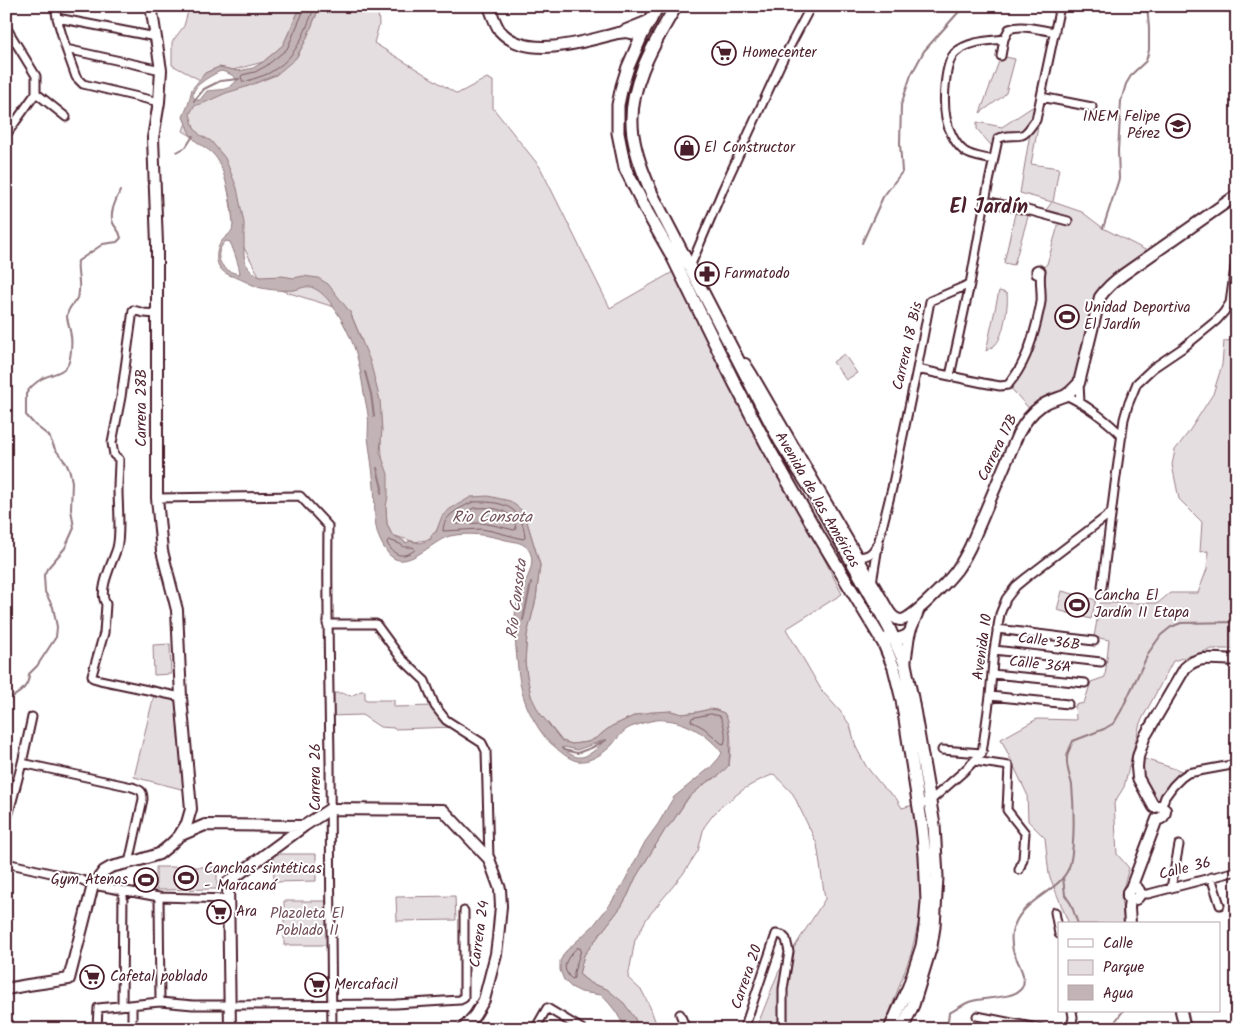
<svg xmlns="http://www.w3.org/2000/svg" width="1243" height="1035" viewBox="0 0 1243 1035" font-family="Kalam,sans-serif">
<rect width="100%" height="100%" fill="#fff"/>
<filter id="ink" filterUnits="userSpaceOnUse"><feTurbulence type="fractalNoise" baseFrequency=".02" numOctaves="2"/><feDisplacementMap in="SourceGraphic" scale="10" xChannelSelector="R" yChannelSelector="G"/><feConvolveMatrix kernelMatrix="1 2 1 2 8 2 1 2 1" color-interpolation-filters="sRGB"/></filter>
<g filter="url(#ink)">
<!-- green -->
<path fill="#e5dee0" stroke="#987e86" d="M189,6h112l-18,39 -20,17 -30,8 -14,-3 -14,6 -5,7 -28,-15v-23l12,-16 3,-11z
M320,6h58l1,19 -5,18 83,51 30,-16 6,3v27l47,59 70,141 68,-39 164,325 -56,35 36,62 18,20 10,14 6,22 10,19 16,20 14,12 6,10 11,-3 3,16 6,55 -1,36 -10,42 -22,60 -6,15h-127l22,-56 47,-74 -8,-55 -24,-50 -19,-20 -16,7 -14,8 -21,16 -10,10 -9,12 -6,24 -15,23 -36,44 -12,22 -7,38 14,13 8,16 8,22h-18l-6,-12 -27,-28 -17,-6 -11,-9 5,-19 37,-48 7,-12 8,-18 29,-47 8,-9 16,-24 18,-15 7,-3 15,-14c3,-17 3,-37 -5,-52l-8,-3 -6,-1 -12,3 -16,2 -11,-3 -35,4 -24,11 -7,5 -7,6 -10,5 -16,2 -10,-3 -15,-19 -13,-12 -7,-34 -2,-14 2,-27 9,-36 4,-34 -16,-53 -74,-3 -19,30 -16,3 -23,-7 -5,-11 -6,-83 -20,-103 -11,-26 -86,-27 -29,-54 -13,-77 -39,-23 9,-26 104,-47 9,-16z
M1001,56l14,3 -9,34 -4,4 -22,16z
M1040,102l-4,18 2,7 -7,37 28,4 -6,34 29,10 21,16 50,26 -47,35 -27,94 -46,30 -25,-28 19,-31 14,-49 -1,-35 7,-6 12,-42 -16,-8 9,-12 -32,-9 11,-66 -4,5 -24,4 -8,14 -18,-21v-7l25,5z
M1016,209l13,4 -15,52 -10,-2z
M999,291l4,1 4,2c2,10 -4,43 -11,50 -3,3 -7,5 -10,7z
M1237,340v309h-25l-39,12 -33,62 -16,64 -10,16 3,51 12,14 -8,27 3,29h-55l-20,-49 -4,-37 -17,-17 -1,-27 -26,-55 36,-20 39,1 -1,-15 9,-2 7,-21 14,-5 4,-37 -15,-3 6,-34h58l12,-10h28l9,-24 1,-18 -8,1 2,-30 -23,-23 -7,-34 3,-15 13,-17 25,-39 9,-29 2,-24z
M844,354l13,19 -11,7 -13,-18z
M1062,591l34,9 -5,19 -34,-9z
M170,644l1,30 -17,1 -1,-30z
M155,691l26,6 8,94 -55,-14z
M361,691h4v9h29v7l41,-1 21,21 -62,2v-1l-14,-1 -18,-12 -33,1v-23h13l9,3z
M1138,757l50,16 -31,33 -20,-39z
M273,854h43v27l-42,1z
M156,867h61v22l-61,1z
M455,896l1,24 -59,1 -1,-24z
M284,901h46v44h-46z"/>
<!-- water -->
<path fill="#c1b3b6" stroke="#91787e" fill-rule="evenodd" d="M301,6h19l-15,36 -9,16 -20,17 -30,12 -20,6 -22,10 -10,3 -4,8 4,14 6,7 11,6 14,17 12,30 7,35v32l2,9 5,7 9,6 22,-1 12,2 9,-2 15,2 10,6 22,28 20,49 10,39 2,30 -2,22 8,22v22l-2,11 1,17 5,11 11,5 3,3 4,-2 10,2 11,-4v-4l5,-3 6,-16 8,-7 21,-12 17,-1 22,5 14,11 16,53 -4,34 -9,36 -2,27 2,14 4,20 8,16 23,29 10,3 16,-2 10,-5 7,-6 7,-5 24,-11 15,-3 20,-1 11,3 16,-2 12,-3 6,1 8,3 4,7 2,17 -1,28 -9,10 -13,7 -20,17 -14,22 -8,9 -29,47 -8,18 -7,12 -37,48 -5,19 11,9 17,6 17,14 10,14 6,12h-14l-10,-17 -7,-9 -8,-8 -20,-3 -10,-5 -7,-7 -4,-10v-9l5,-9 28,-26 18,-23 13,-21 21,-40 13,-18 11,-19 5,-8 37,-30 8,-9 3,-5c-12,-17 -36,-32 -57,-33 -8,-1 -14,1 -22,3 -5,2 -11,3 -16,6 -6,4 -10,10 -15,16 -8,8 -22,18 -35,16 -8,-2 -17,-9 -23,-15 -8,-6 -13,-14 -18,-22 -16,-27 -17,-44 -20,-75 -1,-16 -3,-34 2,-50 4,-15 19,-31 12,-47 -5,-10 -15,-10 -24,-12 -18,-5 -37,-8 -56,-4 -18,4 -46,40 -63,16 -16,-22 -11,-40 -13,-65 -1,-16 -4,-33 -6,-50 0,-7 1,-15 0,-22 -1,-8 -3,-15 -4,-22 -3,-17 -5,-33 -11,-49 -7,-17 -24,-53 -43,-57 -6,-1 -10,2 -16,3 -10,1 -30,0 -39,-4 -5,-2 -10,-5 -15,-7 -7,-3 -15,-4 -20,-11 -5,-7 -4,-18 1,-26 3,-5 9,-7 11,-12 2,-5 0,-12 0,-17 -1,-14 -9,-49 -18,-58 -6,-7 -17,-11 -22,-18 -4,-5 -6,-14 -9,-20l5,-12 4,-16 13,-16 14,-6 19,4 15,-3 10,-6 20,-17zM221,71c5,1 13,4 16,9 -9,12 -17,9 -30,11l-7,9h-3l-4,-3c0,-3 0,-5 2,-8 3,-6 20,-16 26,-18zM226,241l4,1c4,9 9,23 10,32 -19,-2 -29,-19 -14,-33zM605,740c-7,7 -17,19 -28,17 -5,-1 -10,-5 -14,-8l1,-2 13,3z"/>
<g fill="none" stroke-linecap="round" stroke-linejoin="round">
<!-- shore -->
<path stroke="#7a5a63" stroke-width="1" d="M305,6l-1,4 -17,39 -21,17 -11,6 -13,3 -1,2 2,5h2c9,-4 21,-6 29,-12 24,-15 31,-39 41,-64
M473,502c28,-1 50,3 52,36l-2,1 -31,-8 -11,-2 -38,2c0,-16 17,-23 30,-29z
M474,508c17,-1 40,0 42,21l-2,1 -21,-5 -11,-2 -26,1 -2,-1v-2l2,-3z
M389,540l11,4 4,3h9l2,3c-13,9 -21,6 -28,-7z
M711,714l9,2c4,8 7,20 4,28l-3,-1 -17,-15 -13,-7 1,-3z
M577,948h3l1,2 -7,22v6l-2,1c-13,-11 -5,-22 5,-31z"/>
<!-- stream -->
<path stroke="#91787e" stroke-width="2" d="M194,101l10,-12 16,-8 19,-2
M177,152l9,-5 7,-11
M1103,228l16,-49 -1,-28 3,-50 5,-17 6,-10 14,-13 3,-11v-22l-2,-22
M862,243l21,-46 19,-25 -2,-29 1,-38 10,-30 13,-24 40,-45
M365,372l6,22 3,22
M1237,418l-2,6 2,1
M377,468l5,20 -1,5
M523,620l8,-37
M6,701c12,-7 23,-13 23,-27l8,-8 19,-29 1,-10 -4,-20 -8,-15 -1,-17 3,-6 18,-21 9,-20 -3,-19 1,-27 -2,-10 -4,-9 -11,-14 -6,-13 -14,-11 -9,-10v-21c4,-7 10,-12 17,-16 8,-4 18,-4 24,-12 4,-5 5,-23 4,-30 -1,-7 -3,-13 -4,-19 0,-10 8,-13 11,-21 4,-10 -2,-24 0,-35l25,-17 14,-2 4,-4c-2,-10 -5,-8 -8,-15 -4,-10 3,-23 7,-32
M562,748l2,2 13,3 14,-5 15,-8
M1063,877l2,18 6,9 7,20
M947,1029l2,-16c6,-3 13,-8 20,-11 13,-5 42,-3 51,-12 10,-9 -3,-29 -7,-39 -1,-5 -2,-13 -1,-18 7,-36 51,-40 58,-69 5,-20 4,-58 2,-79 -2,-9 -6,-18 -5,-27 0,-5 4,-12 6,-17l31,-12 10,-6 7,-12 28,-59 12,-17 10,-8 10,-4 56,-1
M1111,1029l3,-6 9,-12"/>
<!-- street casing -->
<g stroke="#4a1f2b" stroke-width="11">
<path id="street" d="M55,6l2,12 9,31 10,28 7,7 76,18
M57,18l99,19
M6,27l30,49v17l-30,42
M66,49l95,21
M1001,56l3,-17 5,-10c14,-5 31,1 46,3
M36,93l30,24
M1041,97l51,10
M993,160c-8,-2 -24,-4 -29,-9 -9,-7 -16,-22 -18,-33 -3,-16 -2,-56 10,-66 13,-11 32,-11 48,-13
M985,201l42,9 41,11
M690,267l33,-78 59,-128 29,-55
M157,314l-13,-1 -11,-3 -12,87 -9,46 2,12 5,4c0,10 -1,21 -1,31 0,17 3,43 -1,58 -4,14 -20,43 -11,56l-2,29 -12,42 1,3 7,2 81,17
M917,369l66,14 17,3 8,-1c16,-19 23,-40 29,-64 1,-6 3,-12 4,-19 1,-10 -2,-22 0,-31l-3,-2 -2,1v4l4,1
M950,376l20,-92
M1079,383l1,20
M1065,395c18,7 44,27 57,41
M157,498l143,-2 28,30c-1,78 1,156 2,234 0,90 1,179 2,269
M856,556c11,2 16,-2 21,-11
M872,583l7,-43 13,-52 25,-119 13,-68 40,-17 15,-83 13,-62c8,-5 16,-2 24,-4 6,-2 10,-11 14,-15l24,-114
M1102,587l13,-103 9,-65 4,-14 9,-22 16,-15 31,-21 33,-27 7,-8 6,-9 7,-50
M327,624h49l25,34 24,23 10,25 11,14 36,23 4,8 3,108
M997,629l97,12
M994,650l107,12
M992,674l93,9
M990,696l78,8
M942,750l40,3
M974,761l35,5 -2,44 18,23 -2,26 -4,11
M22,763l110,24c8,3 11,3 11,12l-14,64
M919,804l11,-3 33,-29 19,-19 8,-57 4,-46 6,-36 6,-15 10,-13 11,-9 84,-64
M1162,806l3,-9 8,-11 8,-8 7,-5 49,-9
M6,824l16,-61 10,-46
M6,863l76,17 11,5 66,12 69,2
M1211,877l9,28
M1171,888l8,-43
M1140,894h8l89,-23
M159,897l1,105
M1055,912l4,22
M122,1005l1,-114
M680,1014l6,15
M977,1016l65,13
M97,1029l1,-21 62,-6 33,3h37l166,-1 64,-4 4,-2v-87
M132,1029v-24
M535,1029l12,-21 35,21
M744,1029l32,-95 6,1 4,4 3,13 -6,37v40
M1071,1029l2,-12 -1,-6"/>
</g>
<!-- secondary casing -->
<g stroke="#4a1f2b" stroke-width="14">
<path id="secondary" d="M151,6l10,64 -2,32 -6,36 4,106v254l5,53 15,59 4,87 10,112 -4,14 -8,13
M489,6c3,8 6,18 11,25 27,30 85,10 118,2l8,-1 16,3
M624,31l27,-11
M745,364l7,11 136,235c3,5 6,9 12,10 11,1 48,-39 56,-49 5,-7 10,-16 14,-24l48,-113c6,-11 13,-21 23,-28 7,-5 15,-7 23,-10 6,-3 10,-8 15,-13l21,-86c7,-10 14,-16 24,-23l113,-79
M905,664l4,-30 10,-25
M1154,807l-16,-29 -1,-11 1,-10 6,-19 41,-70c17,-16 32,-6 52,-9
M1154,807l5,-1 6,4c0,6 -3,9 -8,9
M1130,899h6c4,-3 5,-7 1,-11h-6
M1130,924l-1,-16 1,-9 -2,-2v-5l3,-4 26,-69
M6,989l22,-4 41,-6 24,-94 11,-14 7,-4 29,-7 19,-6 11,-9 9,-9 26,-11 99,1
M1181,1011l4,18
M230,1029l-2,-147 76,-56 26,-17 113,1 46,49 11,30 1,17 -3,32 -2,16 -12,46 -9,15 -12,14"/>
</g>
<!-- primary casing -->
<g stroke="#4a1f2b" stroke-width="15">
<path id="primary" d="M658,6l-16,29 -14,32 -6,19 -4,19v28l7,35 22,44 24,42 63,128 34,65 51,89 65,108 10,24 8,32 20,127 3,29 2,46 -2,25 -3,19 -13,40 -19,43
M676,6c-23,39 -50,83 -43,129 3,21 11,40 19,59l128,247 32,50 60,106 17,31 16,36 7,34 22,127 3,52 -3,50 -3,19 -18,59 -11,24
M888,638c7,2 15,1 21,-4"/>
</g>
<!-- street -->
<use href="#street" stroke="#fff" stroke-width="7"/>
<!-- secondary -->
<use href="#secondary" stroke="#fff" stroke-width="10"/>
<!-- primary -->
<use href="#primary" stroke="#fff" stroke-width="11"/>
</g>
</g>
<!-- icons -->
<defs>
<g id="supermarket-ring" transform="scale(1.25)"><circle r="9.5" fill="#fff" stroke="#4a1f2b" stroke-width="1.5"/><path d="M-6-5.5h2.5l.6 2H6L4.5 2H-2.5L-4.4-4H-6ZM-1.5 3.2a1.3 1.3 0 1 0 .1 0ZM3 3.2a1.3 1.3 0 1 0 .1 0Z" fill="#4a1f2b"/></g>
<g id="school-ring" transform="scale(1.25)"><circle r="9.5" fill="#fff" stroke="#4a1f2b" stroke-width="1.5"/><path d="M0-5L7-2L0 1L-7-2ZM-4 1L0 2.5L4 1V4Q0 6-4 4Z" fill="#4a1f2b"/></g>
<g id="shop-ring" transform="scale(1.25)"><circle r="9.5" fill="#fff" stroke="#4a1f2b" stroke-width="1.5"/><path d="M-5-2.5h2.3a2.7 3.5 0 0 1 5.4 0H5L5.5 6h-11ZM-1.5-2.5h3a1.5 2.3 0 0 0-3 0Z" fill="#4a1f2b"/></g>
<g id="pharmacy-ring" transform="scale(1.25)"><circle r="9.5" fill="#fff" stroke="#4a1f2b" stroke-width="1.5"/><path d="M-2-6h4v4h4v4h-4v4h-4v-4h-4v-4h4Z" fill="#4a1f2b"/></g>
<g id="stadium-ring" transform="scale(1.25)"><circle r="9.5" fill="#fff" stroke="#4a1f2b" stroke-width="1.5"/><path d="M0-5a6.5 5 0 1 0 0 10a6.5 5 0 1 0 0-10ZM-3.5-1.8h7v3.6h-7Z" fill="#4a1f2b"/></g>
</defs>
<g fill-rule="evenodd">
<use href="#supermarket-ring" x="724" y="53"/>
<use href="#school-ring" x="1178" y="126"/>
<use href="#shop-ring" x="687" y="148"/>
<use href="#pharmacy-ring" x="707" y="274"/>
<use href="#stadium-ring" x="1067" y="317"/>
<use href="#stadium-ring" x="1077" y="605"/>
<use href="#stadium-ring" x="186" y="878"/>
<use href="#stadium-ring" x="146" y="880"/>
<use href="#supermarket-ring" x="219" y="912"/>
<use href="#supermarket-ring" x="92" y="977"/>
<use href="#supermarket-ring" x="317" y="985"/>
</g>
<g text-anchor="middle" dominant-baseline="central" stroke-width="4" stroke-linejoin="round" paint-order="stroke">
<!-- poi labels -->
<g font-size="15" fill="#4a1f2b" stroke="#fff" text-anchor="start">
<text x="742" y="53">Homecenter</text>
<text x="1160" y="117" text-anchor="end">INEM Felipe<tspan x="1160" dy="17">Pérez</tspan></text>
<text x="704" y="148">El Constructor</text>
<text x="724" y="274">Farmatodo</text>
<text x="1084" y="308">Unidad Deportiva<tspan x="1084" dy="17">El Jardín</tspan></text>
<text x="1094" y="596">Cancha El<tspan x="1094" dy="17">Jardín II Etapa</tspan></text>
<text x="204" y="869">Canchas sintéticas<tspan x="204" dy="17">- Maracaná</tspan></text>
<text x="128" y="880" text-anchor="end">Gym Atenas</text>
<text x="236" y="912">Ara</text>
<text x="110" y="977">Cafetal poblado</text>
<text x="334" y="985">Mercafacil</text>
</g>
<!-- street labels -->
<g font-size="15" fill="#4a1f2b" stroke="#fff">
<text transform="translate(908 346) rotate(-77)">Carrera 18 Bis</text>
<text transform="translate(142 408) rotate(-90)">Carrera 28B</text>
<text transform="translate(998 448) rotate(-64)">Carrera 17B</text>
<text transform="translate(817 500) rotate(60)">Avenida de las Américas</text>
<text transform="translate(1049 642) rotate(7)">Calle 36B</text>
<text transform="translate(983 647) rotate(-82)">Avenida 10</text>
<text transform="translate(1040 665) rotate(6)">Calle 36A</text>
<text transform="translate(316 777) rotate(-90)">Carrera 26</text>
<text transform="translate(1185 869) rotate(-14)">Calle 36</text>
<text transform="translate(480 934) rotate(-82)">Carrera 24</text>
<text transform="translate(747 977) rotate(-71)">Carrera 20</text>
</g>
<!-- park labels -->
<g font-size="15" fill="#714f58" stroke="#fff">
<text x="307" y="914">Plazoleta El<tspan x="307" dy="17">Poblado II</tspan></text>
</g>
<!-- water labels -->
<g font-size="16" font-style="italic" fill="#74535c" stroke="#fff">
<text x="492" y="517">Rio Consota</text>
<text transform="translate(517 599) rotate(-83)">Río Consota</text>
</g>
<!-- district labels -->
<g font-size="20" font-weight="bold" fill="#4a1f2b" stroke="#fff">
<text x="989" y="208">El Jardín</text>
</g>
</g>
<!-- margin -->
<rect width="1243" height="1035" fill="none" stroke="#fff" stroke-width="25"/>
<rect x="12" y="12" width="1218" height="1010" fill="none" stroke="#4a1f2b" stroke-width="2" filter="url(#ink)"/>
<!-- legend -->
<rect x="1058" y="922" width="162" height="90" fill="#ffffff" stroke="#b7a5aa"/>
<rect x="1068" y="939" width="25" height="8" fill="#ffffff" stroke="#b7a5aa"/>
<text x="1103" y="948" font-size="15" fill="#4a1f2b">Calle</text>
<rect x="1068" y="960" width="25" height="15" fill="#e5dee0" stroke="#b7a5aa"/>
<text x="1103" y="972" font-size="15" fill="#4a1f2b">Parque</text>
<rect x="1068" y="985" width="25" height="15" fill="#c1b3b6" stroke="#b7a5aa"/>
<text x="1103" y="998" font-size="15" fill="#4a1f2b">Agua</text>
</svg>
